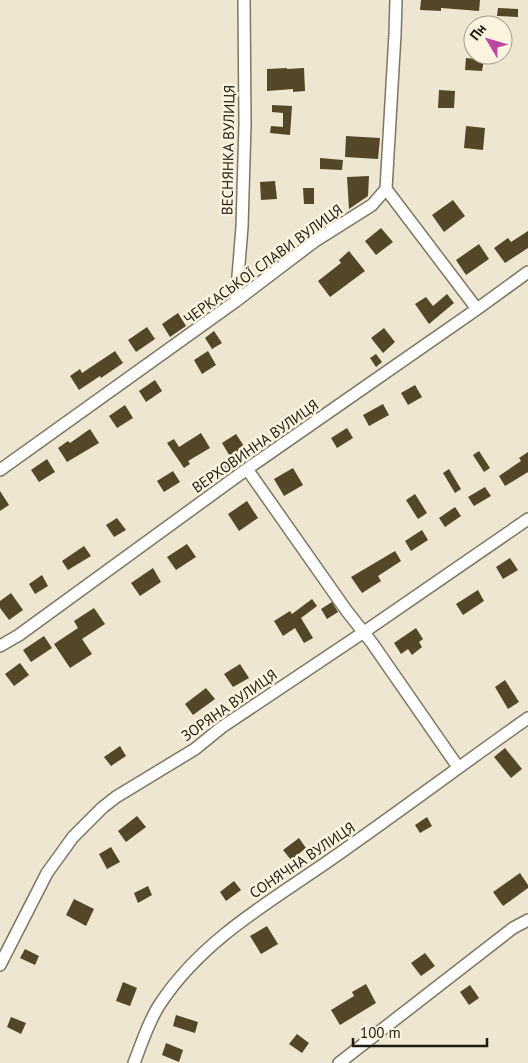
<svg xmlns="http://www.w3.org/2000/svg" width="528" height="1063" viewBox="0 0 528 1063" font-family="'PT Sans',sans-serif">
<rect width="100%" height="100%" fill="#eee6d1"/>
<!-- building -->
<path fill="#534727" d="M421,0h59l-1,11 -38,-3v3l-21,-1z
M498,8l20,1v8l-21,-1z
M466,58l18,2 -2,11 -17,-1z
M287,68v1l17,-1 1,23 -12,1v-3l-26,2v-22z
M439,90l16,1 -1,17h-16z
M272,105l20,1 -2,29 -20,-2 1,-7 12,1v-14l-11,-1z
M466,126l19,2 -2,22 -19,-2z
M346,136l34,2 -2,21 -33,-2z
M320,158l23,2 -1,10 -22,-1z
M369,176l-1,20 -19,13 -2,-32z
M275,181l2,18 -16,1 -1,-18z
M303,188h11v16h-10z
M453,200l12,16 -21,16 -12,-17z
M381,228l12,14 -17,13 -11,-14z
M528,231v17l-23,15 -11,-15 14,-10 3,4z
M479,244l10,15 -23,16 -10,-15z
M349,251l16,20 -35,26 -12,-16 23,-18 -2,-3z
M447,294l7,9 -25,21 -14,-20 11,-7 7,9z
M178,313l8,13 -16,11 -8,-13z
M147,327l8,12 -19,13 -8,-12z
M384,328l11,14 -12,11 -12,-15z
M214,331l8,12 -10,6 -7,-11z
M115,351l8,12 -22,15 -1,-2 -21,14 -9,-14 10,-7 2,4z
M208,351l8,14 -14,9 -8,-14z
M376,354l6,8 -6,5 -6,-9z
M155,380l7,11 -16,11 -7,-11z
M415,385l7,12 -14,8 -7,-12z
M383,404l6,11 -20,11 -6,-11z
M125,405l8,13 -16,10 -8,-12z
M347,428l6,10 -16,10 -6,-10z
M90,429l9,14 -32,19 -9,-14 10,-7 2,2z
M201,433l9,15 -22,13 2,3 -6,4 -17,-25 7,-4 5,8z
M236,434l10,15 -15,9 -9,-15z
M479,451l11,17 -6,4 -11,-17z
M528,452v20l-23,14 -6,-10 22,-15 -2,-3z
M47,459l8,13 -16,10 -8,-12z
M231,461l5,7 -11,7 -4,-7z
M293,468l10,17 -19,11 -10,-17z
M449,469l12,20 -6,4 -12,-20z
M173,471l7,11 -16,10 -7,-11z
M485,487l6,9 -17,10 -6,-9z
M0,491l9,14 -9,6z
M415,494l12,19 -9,6 -12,-19z
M247,501l11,17 -19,13 -11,-17z
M455,507l6,9 -16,11 -6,-9z
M117,518l9,12 -12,7 -8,-12z
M422,530l6,10 -17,11 -6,-10z
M187,544l9,13 -20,13 -9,-13z
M84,546l7,10 -23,14 -6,-9z
M395,551l6,10 -23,15 3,5 -19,12 -11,-16z
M510,558l8,12 -15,9 -7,-12z
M153,568l8,14 -21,14 -9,-13z
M42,575l6,11 -13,8 -6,-10z
M478,590l6,11 -21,14 -7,-11z
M11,593l12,17 -14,10 -9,-12v-7z
M312,599l5,7 -16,12 12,20 -9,5 -9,-15 -12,8 -9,-15 16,-10 2,3z
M332,602l6,10 -11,7 -6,-10z
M94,608l11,16 -23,15 10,15 -22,14 -16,-24 24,-16 -4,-7z
M416,628l7,11 -4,3 3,5 -10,8 -4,-6 -7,5 -7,-11z
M44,636l8,12 -21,14 -8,-12z
M20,663l9,12 -15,11 -9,-12z
M240,664l9,14 -16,9 -9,-13z
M505,680l14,22 -11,7 -13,-22z
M206,688l9,11 -22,16 -8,-11z
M120,746l6,10 -15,10 -7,-9z
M505,748l17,21 -11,9 -17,-21z
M137,816l9,11 -20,15 -8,-11z
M427,817l5,9 -12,7 -5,-8z
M299,838l7,10 -15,12 -8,-10z
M111,847l9,15 -13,7 -8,-15z
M520,873l8,12v3l-25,18 -10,-14z
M234,881l7,9 -15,11 -6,-9z
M148,886l4,9 -14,8 -4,-10z
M74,899l20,10 -8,17 -20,-11z
M267,926l11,18 -17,10 -11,-18z
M25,949l14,7 -4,9 -15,-7z
M425,953l10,13 -14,10 -10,-13z
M123,982l14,6 -7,18 -14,-5z
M366,984l10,19 -36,22 -9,-15 23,-14 -2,-4z
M470,985l9,13 -10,7 -9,-13z
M176,1015l22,7 -3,11 -22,-7z
M11,1017l15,6 -5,11 -14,-7z
M297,1034l12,9 -7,10 -13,-9z
M166,1043l17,7 -4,12 -17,-7z"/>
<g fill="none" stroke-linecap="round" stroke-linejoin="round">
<!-- minor casing -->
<g stroke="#7d7663" stroke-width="14">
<path id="minor" d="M386,189l91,120
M236,301l6,-74 3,-103 -1,-124
M247,469l99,141 26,33 86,124
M0,470l236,-169 79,-60 57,-36 14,-16 9,-155 1,-34
M0,646l19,-11 228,-166 230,-160 51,-37
M0,965l47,-92 26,-36 29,-29 14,-11 79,-48 27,-22 142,-95 164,-113
M134,1063c8,-20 14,-41 26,-59 46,-70 121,-108 187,-156 61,-43 120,-87 181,-130
M339,1063l174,-135 15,-8"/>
</g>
<!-- minor -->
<use href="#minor" stroke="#fff" stroke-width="11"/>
</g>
<g text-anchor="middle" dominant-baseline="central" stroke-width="5" stroke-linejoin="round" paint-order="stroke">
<!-- street labels -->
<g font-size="15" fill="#1e1b13" stroke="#fcf3de">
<text transform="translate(228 150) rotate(-89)">ВЕСНЯНКА ВУЛИЦЯ</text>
<text transform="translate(263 264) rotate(-36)">ЧЕРКАСЬКОЇ СЛАВИ ВУЛИЦЯ</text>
<text transform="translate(255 446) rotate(-35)">ВЕРХОВИННА ВУЛИЦЯ</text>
<text transform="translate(229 705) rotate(-35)">ЗОРЯНА ВУЛИЦЯ</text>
<text transform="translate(302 860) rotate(-34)">СОНЯЧНА ВУЛИЦЯ</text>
</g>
</g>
<!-- north arrow -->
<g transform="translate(488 40) rotate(308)"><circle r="24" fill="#fcf3de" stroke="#a39d8d"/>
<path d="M0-4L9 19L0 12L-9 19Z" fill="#ba47a1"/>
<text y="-8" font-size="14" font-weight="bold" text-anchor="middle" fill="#1e1b13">Пн</text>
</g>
<!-- scale -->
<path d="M353 1038v8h134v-8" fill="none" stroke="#1e1b13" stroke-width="2.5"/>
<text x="360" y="1038" font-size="15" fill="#1e1b13" stroke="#fcf3de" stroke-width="4" paint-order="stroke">100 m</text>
</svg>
